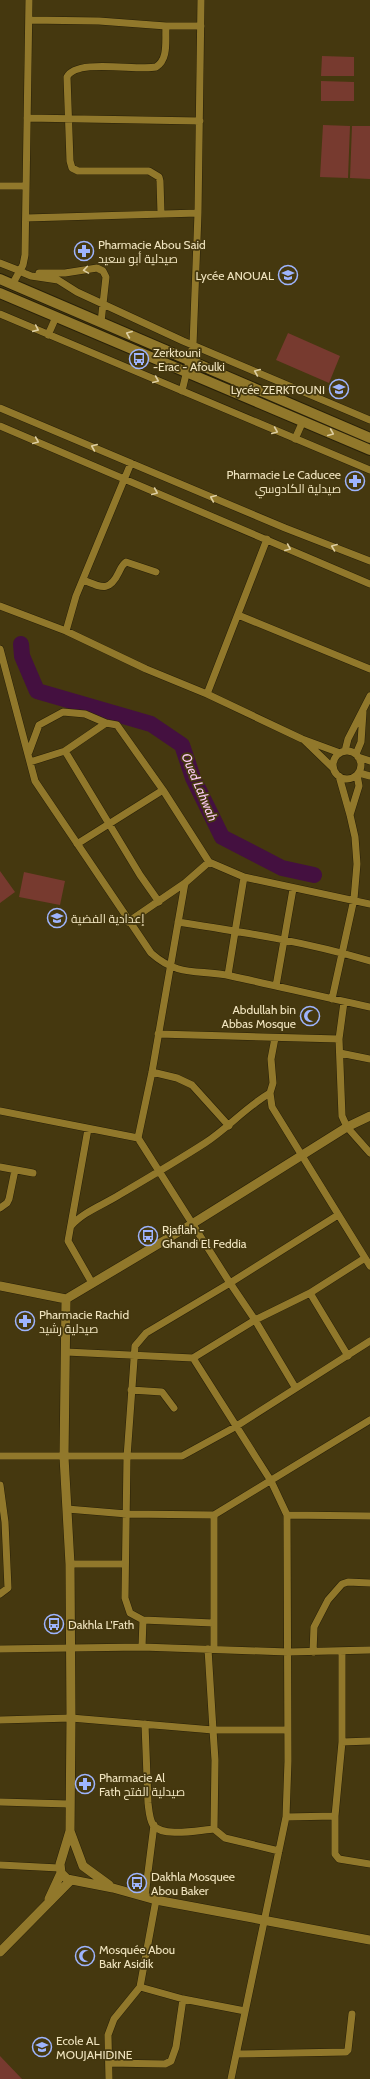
<svg xmlns="http://www.w3.org/2000/svg" width="370" height="2079" viewBox="0 0 370 2079" font-family="Cabin,Cairo,sans-serif">
<rect width="100%" height="100%" fill="#45380f"/>
<!-- green -->
<path fill="#773a2f" d="M322,56l32,1v19h-33z
M321,81l33,1v19h-33z
M323,125l27,1 -2,52 -28,-1z
M352,126h18v53l-20,-1z
M288,333l52,23 -11,27 -53,-23z
M0,871l15,21 -15,11z
M24,872l41,9 -5,24 -41,-8z
M0,2056l22,23h-22z"/>
<g fill="none" stroke-linecap="round" stroke-linejoin="round">
<!-- river -->
<path stroke="#441040" stroke-width="16" d="M21,644l1,12 15,35 114,33 31,21 11,33 29,59 60,31 32,7"/>
<!-- minor casing -->
<g stroke="#282008" stroke-width="8">
<path id="minor" d="M29,20l70,1 67,5h35
M27,118l173,3
M0,186h26
M161,214l-1,-33 -1,-4 -10,-6h-71l-6,-3 -2,-7 -3,-84c9,-19 70,-6 89,-10 13,-8 9,-27 10,-41
M26,218l172,-5
M0,263l23,9
M19,271l12,5 27,4 19,12 106,49 187,79
M39,273h26l32,-5 6,3 3,6 -5,45
M12,285l11,-20 2,-10 4,-255
M0,314l370,156
M48,335l8,-18
M182,391l11,-46 5,-132 3,-213
M0,408l285,120 85,33
M0,426l370,158
M295,439l8,-18
M83,580c18,7 26,13 36,-8 2,-4 3,-7 7,-10l30,10
M0,606l66,25 80,38 61,25 95,45 38,14
M238,615l132,54
M66,631l10,-35 55,-133
M0,649l35,132 116,172c28,25 48,16 80,23 46,10 92,21 139,31
M207,694l60,-155
M304,740l29,28
M333 765a14 14 0 1 1 28 0a14 14 0 1 1-28 0Z
M65,751l75,124 19,27
M345,751l3,-12 22,-43
M29,752l10,-27 24,-13 22,2 21,9
M356,754l5,-12 2,-30
M358,757l12,4
M30,762l35,-11 41,-28 11,2 46,65 46,72 35,15 126,27
M359,773l11,3
M350,815l9,-29 -2,-11
M77,844l86,-54
M128,922l57,-39 24,-21
M178,922c64,10 129,20 192,39
M228,975l16,-98
M276,986l17,-97
M332,999l22,-100 3,-35 -2,-27 -5,-22 -11,-39
M344,1002l-5,37 3,77 5,11 23,26
M158,1034l181,5
M275,1038l-4,21 2,24 -3,10 2,14 98,159
M340,1053l30,6
M152,1072l25,6 15,7 37,41
M0,1111l138,27 92,145 25,37 40,67
M88,1129l-20,112 24,42
M138,1138l14,-66 33,-189
M0,1167l33,6
M0,1208l7,-5 2,-4 6,-29
M71,1226c12,-14 32,-21 48,-31 29,-17 58,-34 86,-52 23,-15 41,-36 65,-50
M66,1352l127,6
M348,1356l-38,-63 55,-35
M131,1390l31,2 12,16
M0,1456h182l53,-29 135,-86
M0,1485l5,37 3,66 -8,6
M67,1509l60,5 87,1
M287,1515l83,1
M70,1564h54
M143,1620l-13,-7 -5,-15 2,-141 8,-111 11,-13 84,-50 108,-68
M142,1647l1,-27 70,3
M0,1649l142,-2 146,5 82,-2
M208,1649l5,81h74
M214,1649v-134l156,-95
M342,1651v91
M313,1652l1,-25 14,-27 14,-16 6,-2 22,1
M0,1720l71,-2 142,12 2,30 -1,69 11,9 54,13
M145,1724l3,79c1,7 1,15 5,22 10,13 46,5 61,4
M370,1741l-28,1 -7,74v38l4,5 31,5
M0,1802l69,2
M286,1817l49,-1
M0,1865l59,3
M145,1896l9,-71
M140,1987l43,12 62,12
M237,2054l109,-2 2,-2 4,-36
M109,2063l56,1 6,-3 5,-14 7,-48
M109,2079l-1,-44 6,-16 26,-32 16,-87
M231,2079l55,-262 2,-56 -1,-246 -16,-34 -78,-123 62,-38 55,-27"/>
</g>
<!-- tertiary casing -->
<g stroke="#282008" stroke-width="10">
<path id="tertiary" d="M0,1286l66,13 126,-75 155,-97 23,-11
M66,1299l-2,158 6,107 1,154 -1,113 -10,33 1,9 6,6 46,9 43,12 214,40
M70,1831l13,35 26,19
M49,1899l12,-26
M0,1952l71,-72"/>
</g>
<!-- secondary casing -->
<g stroke="#282008" stroke-width="12">
<path id="secondary" d="M0,279l370,159
M0,293l370,157"/>
</g>
<!-- minor -->
<use href="#minor" stroke="#91782b" stroke-width="7"/>
<!-- tertiary -->
<use href="#tertiary" stroke="#91782b" stroke-width="9"/>
<!-- secondary -->
<use href="#secondary" stroke="#91782b" stroke-width="10"/>
</g>
<!-- one-way arrows -->
<defs><path id="oneway-chevron" d="M-2-3.5L2.5 0L-2 3.5" fill="none" stroke-width="1.6" stroke-linecap="round" stroke-linejoin="round"/></defs>
<g stroke="#ddcea1">
<use href="#oneway-chevron" transform="translate(86 270) rotate(171)"/>
<use href="#oneway-chevron" transform="translate(36 329) rotate(24)"/>
<use href="#oneway-chevron" transform="translate(129 334) rotate(-157)"/>
<use href="#oneway-chevron" transform="translate(257 372) rotate(-157)"/>
<use href="#oneway-chevron" transform="translate(156 380) rotate(23)"/>
<use href="#oneway-chevron" transform="translate(275 431) rotate(23)"/>
<use href="#oneway-chevron" transform="translate(331 433) rotate(23)"/>
<use href="#oneway-chevron" transform="translate(36 441) rotate(23)"/>
<use href="#oneway-chevron" transform="translate(94 447) rotate(-157)"/>
<use href="#oneway-chevron" transform="translate(155 492) rotate(23)"/>
<use href="#oneway-chevron" transform="translate(213 498) rotate(-157)"/>
<use href="#oneway-chevron" transform="translate(334 547) rotate(-159)"/>
<use href="#oneway-chevron" transform="translate(288 548) rotate(23)"/>
</g>
<!-- icons -->
<defs>
<g id="pharmacy-ring" transform="scale(1)"><circle r="9.5" fill="#45380f" stroke="#9eb4fd" stroke-width="1.5"/><path d="M-2-6h4v4h4v4h-4v4h-4v-4h-4v-4h4Z" fill="#9eb4fd"/></g>
<g id="school-ring" transform="scale(1)"><circle r="9.5" fill="#45380f" stroke="#9eb4fd" stroke-width="1.5"/><path d="M0-5L7-2L0 1L-7-2ZM-4 1L0 2.5L4 1V4Q0 6-4 4Z" fill="#9eb4fd"/></g>
<g id="bus-ring" transform="scale(1)"><circle r="9.5" fill="#45380f" stroke="#9eb4fd" stroke-width="1.5"/><path d="M-5-6H5V4H4V6H2V4H-2V6H-4V4H-5ZM-3.5-4V0h7V-4ZM-3.5 1.2v1.5H-2V1.2ZM2 1.2v1.5H3.5V1.2Z" fill="#9eb4fd"/></g>
<g id="mosque-ring" transform="scale(1)"><circle r="9.5" fill="#45380f" stroke="#9eb4fd" stroke-width="1.5"/><path d="M3.5-4.9A6 6 0 1 0 3.5 4.9A5 5 0 1 1 3.5-4.9Z" fill="#9eb4fd"/></g>
</defs>
<g fill-rule="evenodd">
<use href="#pharmacy-ring" x="84" y="251"/>
<use href="#school-ring" x="288" y="275"/>
<use href="#bus-ring" x="139" y="359"/>
<use href="#school-ring" x="339" y="389"/>
<use href="#pharmacy-ring" x="355" y="481"/>
<use href="#school-ring" x="57" y="918"/>
<use href="#mosque-ring" x="310" y="1016"/>
<use href="#bus-ring" x="148" y="1236"/>
<use href="#pharmacy-ring" x="25" y="1321"/>
<use href="#bus-ring" x="54" y="1624"/>
<use href="#pharmacy-ring" x="85" y="1784"/>
<use href="#bus-ring" x="137" y="1883"/>
<use href="#mosque-ring" x="85" y="1956"/>
<use href="#school-ring" x="42" y="2047"/>
</g>
<g text-anchor="middle" dominant-baseline="central" stroke-width="3.5" stroke-linejoin="round" paint-order="stroke">
<!-- poi labels -->
<g font-size="12" fill="#f0e4bf" stroke="#45380f" text-anchor="start">
<text x="98" y="244">Pharmacie Abou Said<tspan x="98" dy="14">صيدلية أبو سعيد</tspan></text>
<text x="274" y="275" text-anchor="end">Lycée ANOUAL</text>
<text x="153" y="352">Zerktouni<tspan x="153" dy="14">-Erac - Afoulki</tspan></text>
<text x="325" y="389" text-anchor="end">Lycée ZERKTOUNI</text>
<text x="341" y="474" text-anchor="end">Pharmacie Le Caducee<tspan x="341" dy="14">صيدلية الكادوسي</tspan></text>
<text x="71" y="918">إعدادية الفضية</text>
<text x="296" y="1009" text-anchor="end">Abdullah bin<tspan x="296" dy="14">Abbas Mosque</tspan></text>
<text x="162" y="1229">Rjaflah -<tspan x="162" dy="14">Ghandi El Feddia</tspan></text>
<text x="39" y="1314">Pharmacie Rachid<tspan x="39" dy="14">صيدلية رشيد</tspan></text>
<text x="68" y="1624">Dakhla L'Fath</text>
<text x="99" y="1777">Pharmacie Al<tspan x="99" dy="14">Fath صيدلية الفتح</tspan></text>
<text x="151" y="1876">Dakhla Mosquee<tspan x="151" dy="14">Abou Baker</tspan></text>
<text x="99" y="1949">Mosquée Abou<tspan x="99" dy="14">Bakr Asidik</tspan></text>
<text x="56" y="2040">Ecole AL<tspan x="56" dy="14">MOUJAHIDINE</tspan></text>
</g>
<!-- water labels -->
<g font-size="13" font-style="italic" fill="#fbc9f4" stroke="#45380f">
<text transform="translate(200 787) rotate(67)">Oued Lahwah</text>
</g>
</g>
</svg>
